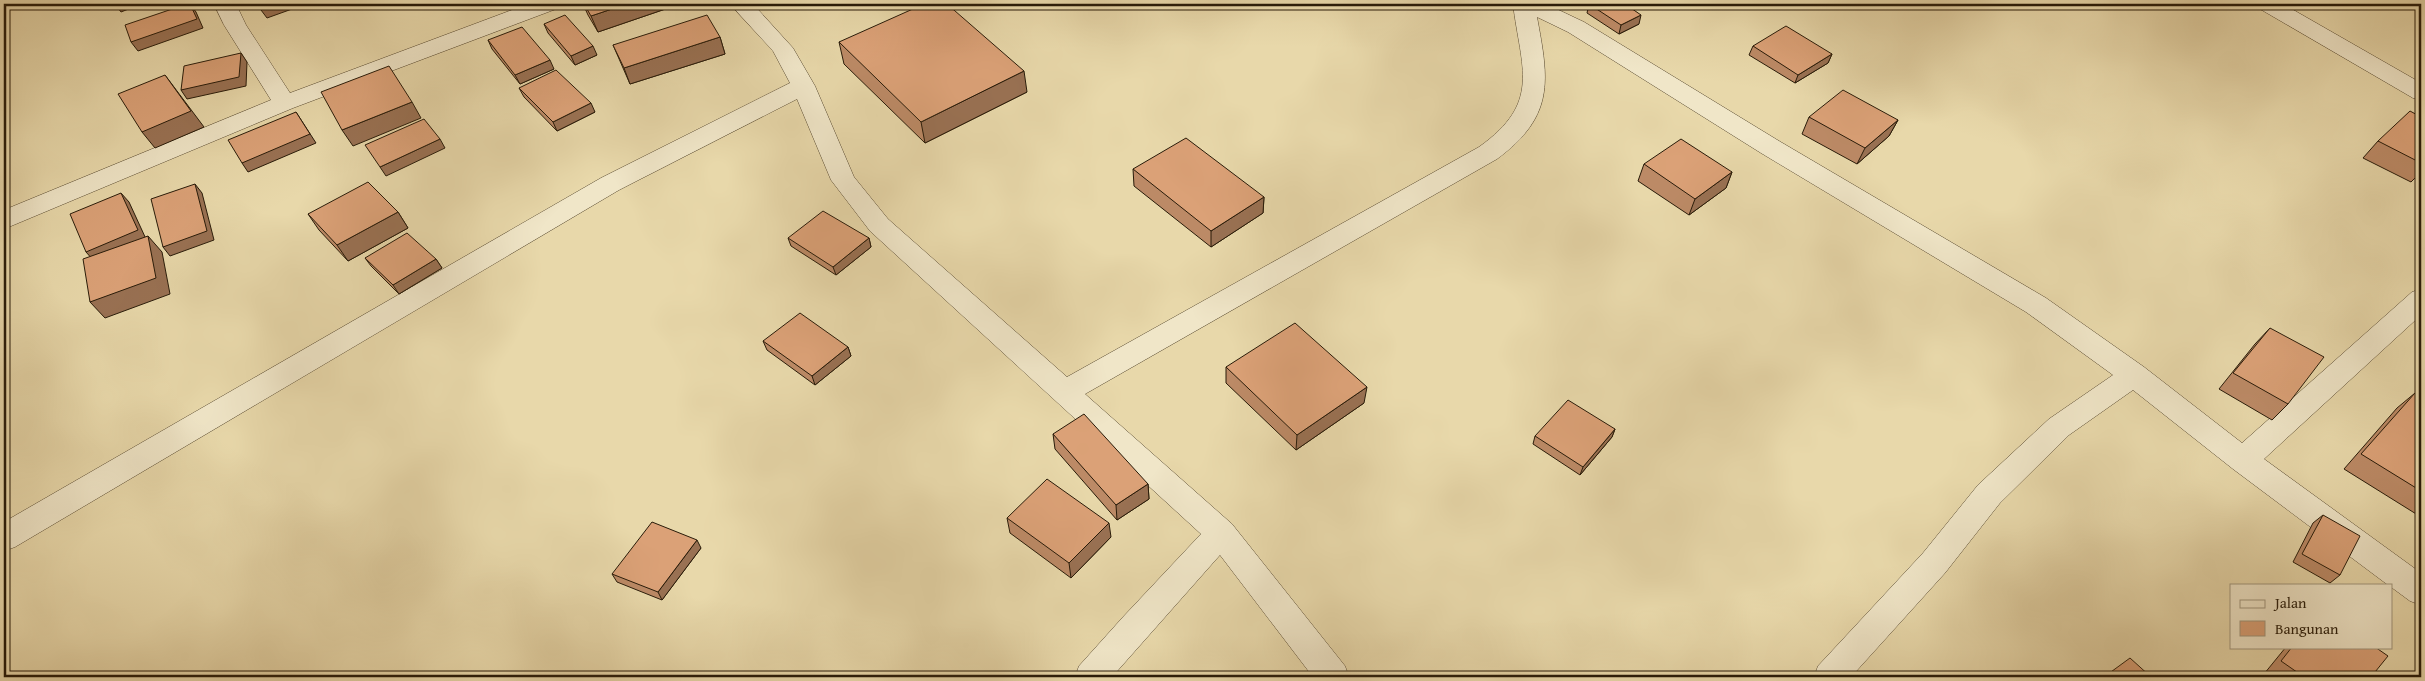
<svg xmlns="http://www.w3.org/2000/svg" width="2425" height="681" viewBox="0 0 2425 681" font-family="'Gentium Book Plus',serif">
<rect width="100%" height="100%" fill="#e8d8aa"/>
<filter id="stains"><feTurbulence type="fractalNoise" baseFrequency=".004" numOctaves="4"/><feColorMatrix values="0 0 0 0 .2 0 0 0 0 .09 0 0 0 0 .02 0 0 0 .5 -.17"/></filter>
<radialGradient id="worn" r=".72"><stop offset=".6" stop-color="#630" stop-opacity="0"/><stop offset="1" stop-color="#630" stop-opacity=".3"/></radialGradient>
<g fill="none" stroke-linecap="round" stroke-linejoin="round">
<!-- street casing -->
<g stroke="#584a31" stroke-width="1">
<path id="street" d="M214,4h22l10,21 44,68 238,-89h31l-3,5 -263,99 -289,121v-19l267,-110 -47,-75z
M730,4h23l40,44 22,38 39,91 34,42 179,158 412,-230c63,-45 42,-78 34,-143h33l38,18 195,119 267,157 98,69 98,76 170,-151 9,-3v26l-157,144 157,114v32l-11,-4 -19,-14v-2h-3l-155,-116 -100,-79 -64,45 -69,68 -55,70 -94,104h-37l4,-11 105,-113 55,-68 71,-66 64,-44 -87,-63 -265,-159 -193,-121 -31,-15c12,64 18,99 -40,142l-412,235 147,130 113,142 4,11h-36l-93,-122 -108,122h-37l4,-11 44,-49 78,-83 -331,-303 -39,-51 -34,-81 -178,91 -604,357 -11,4v-29l597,-344 189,-95 -17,-32z
M2257,4h26l138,79v17l-8,-2 -153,-89z"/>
</g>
<!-- street -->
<use href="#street" fill="#f0e6c8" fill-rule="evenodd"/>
</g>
<!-- wall -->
<path fill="#bc8a66" stroke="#281b09" d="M583,4h97l-82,28 -10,-17z
M1589,4l50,20 -20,10 -32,-21z
M544,24l53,31 -22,10 -27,-32z
M720,37l5,17 -95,30 -17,-39z
M488,40l66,29 -34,15 -28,-35z
M839,42l188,50 -102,51 -81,-79z
M1753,46l79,8 -4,9 -33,20 -46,-28z
M519,88l76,24 -38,19 -33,-34z
M1809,117l89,3 -9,16 -32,28 -55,-30z
M2421,117v55l-10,10 -48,-24 15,-17z
M1644,164l88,8 -6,16 -37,27 -51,-34z
M1133,169l131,28 -1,16 -52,34 -77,-61z
M398,212l10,16 -60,33 -29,-31 -11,-16z
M788,238h81l2,9 -35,28 -45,-29z
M365,258l71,1 6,9 -43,26 -28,-28z
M2270,328l18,76 -16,16 -53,-31 36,-45z
M763,341l85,6 3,9 -36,29 -48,-35z
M1226,367l138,36 -68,47 -70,-67z
M2415,393l6,4v120l-77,-48 53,-61z
M1615,429l-3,8 -32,38 -47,-31 2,-8z
M1053,434l95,50 1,15 -32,21 -62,-71z
M2323,515l17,60 -10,8 -37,-21 20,-39z
M1007,518l104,19 -40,41 -61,-45z
M701,548l-39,52 -45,-18 -5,-8z
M2286,647h89l-4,30h-103l-4,-3z"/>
<!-- shaded-wall -->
<path fill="#997153" stroke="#281b09" d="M115,4h26l-20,8z
M190,4l6,8 7,16 -65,23 -7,-9z
M277,4h29l-39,14 -6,-8z
M627,4h53l-82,28 -7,-16z
M1641,15l-2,9 -20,10 2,-9z
M720,37l5,17 -95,30 -6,-16z
M593,46l4,9 -22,10 -4,-9z
M241,53l6,9 -1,24 -59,13 -6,-9z
M1832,54l-4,9 -33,20 3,-8z
M550,60l4,9 -34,15 -5,-9z
M1024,71l3,21 -102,51 -4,-21z
M165,75l39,52 -49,21 -13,-16z
M412,102l9,16 -68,28 -11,-16z
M591,103l4,9 -38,19 -4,-9z
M296,112l20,31 -68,29 -6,-9z
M1898,120l-9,16 -32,28 8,-16z
M440,139l5,9 -59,28 -6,-9z
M1732,172l-6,16 -37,27 6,-16z
M195,184l7,9 12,47 -44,16 -7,-9z
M121,193l8,9 17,37 -52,22 -8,-9z
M1264,197l-1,16 -52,34v-16z
M398,212l10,16 -60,33 -11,-16z
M148,236l14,16 8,42 -65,24 -15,-16z
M869,238l2,9 -35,28 -3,-8z
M436,259l6,9 -43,26 -6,-9z
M848,347l3,9 -36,29 -3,-9z
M1367,387l-3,16 -68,47 1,-15z
M1615,429l-3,8 -32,38 3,-8z
M1148,484l1,15 -32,21 -1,-15z
M1109,523l2,14 -40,41 -2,-15z
M697,540l4,8 -39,52 -4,-8z"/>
<!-- building -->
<path fill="#dba177" stroke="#281b09" d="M187,4h3l7,15 -66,23 -6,-17z
M257,4h20l-16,6z
M584,4h43l-36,12z
M924,4h23l77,67 -103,51 -82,-80z
M1589,4h36l16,11 -20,10z
M565,15l28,31 -22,10 -27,-32z
M707,15l13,22 -96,31 -11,-23z
M1786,26l46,28 -34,21 -45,-29z
M522,27l28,33 -35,15 -27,-35z
M241,53l-2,24 -58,13 3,-24z
M389,66l23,36 -70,28 -21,-38z
M556,70l35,33 -38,19 -34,-34z
M165,75l26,36 -49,21 -24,-38z
M1843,90l55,30 -33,28 -56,-31z
M2410,111l11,6v46l-43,-22z
M296,112l14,22 -68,29 -14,-23z
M424,119l16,20 -60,28 -15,-22z
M1186,138l78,59 -53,34 -78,-62z
M1681,139l51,33 -37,27 -51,-35z
M368,182l30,30 -61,33 -29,-31z
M195,184l12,47 -44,16 -12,-48z
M121,193l17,37 -52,22 -16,-38z
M823,211l46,27 -36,29 -45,-29z
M407,233l29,26 -43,26 -28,-27z
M148,236l8,42 -66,24 -7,-43z
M800,313l48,34 -36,29 -49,-35z
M1295,323l72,64 -70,48 -71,-68z
M2270,328l54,29 -36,47 -55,-31z
M2415,393l6,4v94l-60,-37z
M1568,400l47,29 -32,38 -48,-31z
M1084,414l64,70 -32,21 -63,-71z
M1047,479l62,44 -40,40 -62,-45z
M2323,515l37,21 -20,39 -38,-21z
M652,522l45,18 -39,52 -46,-18z
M2292,647h83l13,9 -17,21h-67l-23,-16z
M2130,658l21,19h-47z"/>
<!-- margin -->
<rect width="2425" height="681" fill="none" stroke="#e8d8aa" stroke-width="20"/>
<rect x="5" y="5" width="2415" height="671" fill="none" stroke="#281b09" stroke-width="2.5"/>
<rect x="10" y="10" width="2405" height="661" fill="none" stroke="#281b09"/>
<!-- legend -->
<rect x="2230" y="584" width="162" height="65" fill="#f0e6c8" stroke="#a0957c"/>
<rect x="2240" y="600" width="25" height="8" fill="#f0e6c8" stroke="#a0957c"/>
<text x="2275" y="608" font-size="15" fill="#281b09">Jalan</text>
<rect x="2240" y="621" width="25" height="15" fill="#dba177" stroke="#a0957c"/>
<text x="2275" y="634" font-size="15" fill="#281b09">Bangunan</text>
<rect width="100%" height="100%" filter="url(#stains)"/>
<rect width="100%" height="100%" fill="url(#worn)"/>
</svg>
